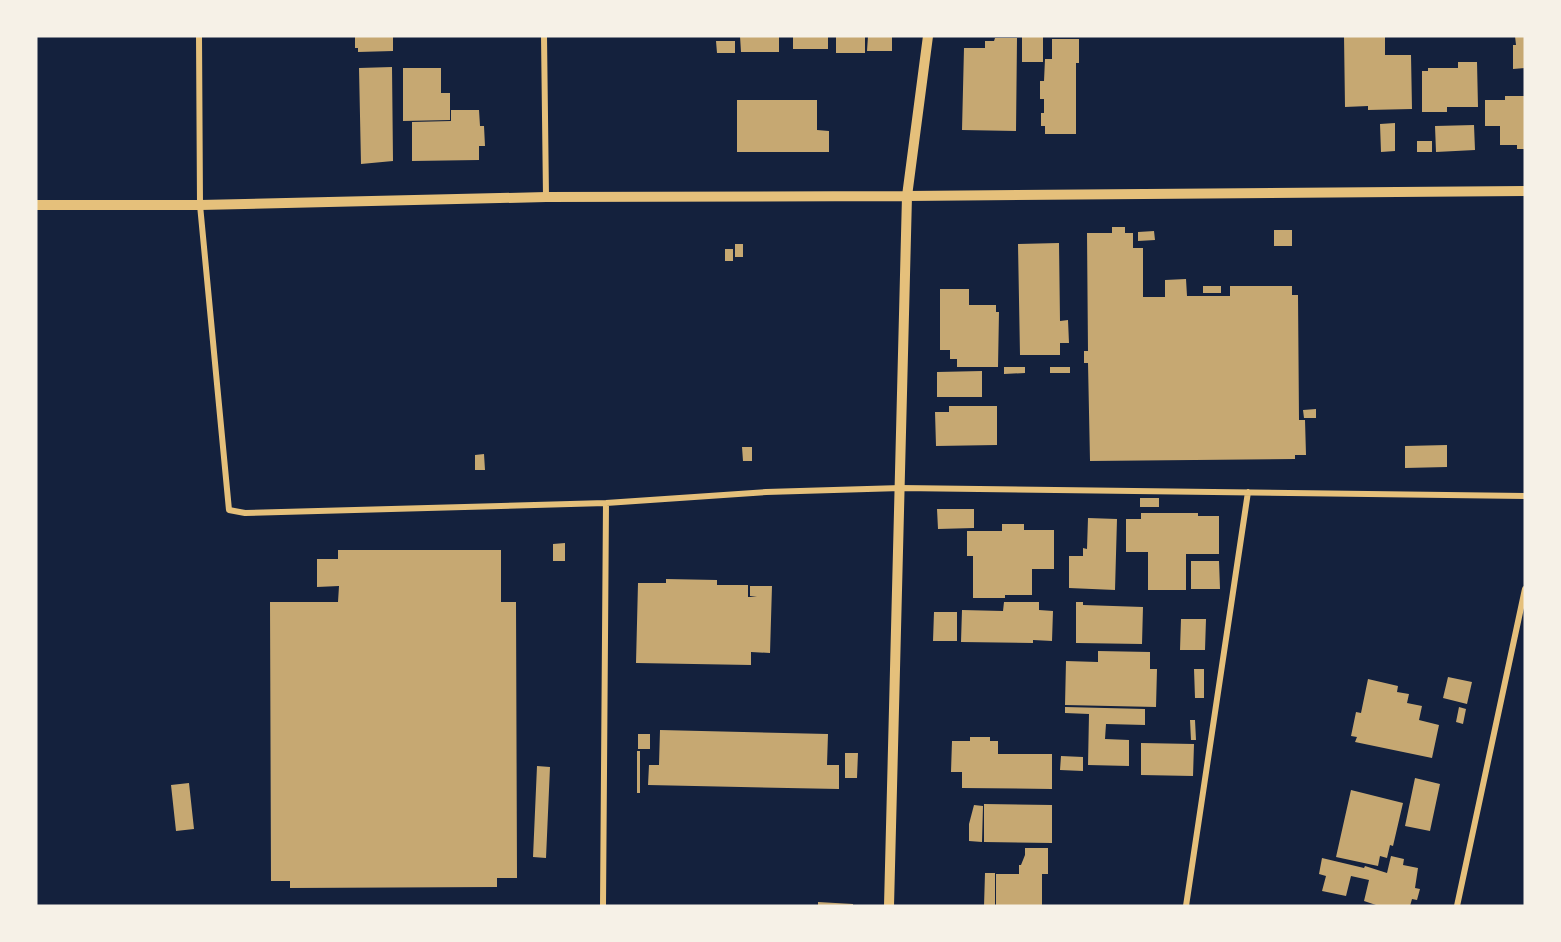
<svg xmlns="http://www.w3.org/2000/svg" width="1561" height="942" viewBox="0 0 1561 942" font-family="'Exo 2',sans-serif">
<rect width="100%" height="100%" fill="#14213d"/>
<!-- building -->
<path fill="#c6a872" d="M355,36h38v15l-35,1v-4h-3z
M740,36h39v16h-38z
M793,36h35v13h-35z
M836,36h29v17h-29z
M868,36h24v15h-25z
M1022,36h21v26h-21z
M1344,36h41v19h26l1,54 -44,1v-4l-23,1z
M1515,36h10v32l-12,1v-24h3z
M995,38h22l-1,93 -54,-1 2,-82h21v-7h9z
M1052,39h27v24h-3v71h-31v-8h-4v-13h3v-14h-4v-18h4l1,-22h7z
M716,41h19v12h-18z
M1458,62h19l1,45h-31v5h-25v-41h6v-3h30z
M392,67l1,94 -32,3 -2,-96z
M403,68h38v25h9v27l-47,1z
M1505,96h20v53h-8v-4h-17v-19h-15v-26h20z
M737,100h80v30l12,1v21h-92z
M451,110h28l1,16h4l1,20h-6v14l-67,1v-39l39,-1z
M1395,123v28l-14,1 -1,-28z
M1474,125l1,25 -39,2 -1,-26z
M1417,141h15v11h-15z
M1112,227h13v6h8v15h10v49h22v-17l21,-1 1,17h43v-10h62v9h6l1,125h6l1,35h-11v4l-205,2 -2,-98h-4v-12h4l-1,-118h25z
M1274,230h18v16h-18z
M1154,231l1,9 -17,1v-9z
M1059,243l1,78 8,-1 1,23h-9v12h-40l-2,-111z
M735,244h8v13h-8z
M725,249h8v12h-8z
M1203,286h18v7h-18z
M940,289h29v16h27v7h3l-1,55h-41v-8h-7v-9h-10z
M1004,367h21v6l-21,1z
M1050,367h20v6h-20z
M982,371v26h-45v-25z
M949,406h48v39l-61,1 -1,-34h14z
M1316,409v9h-12l-1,-8z
M1447,445v22l-42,1v-22z
M742,447h10v14h-9z
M484,454l1,16h-10v-15z
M1140,498h19v9h-19z
M937,509h37v19l-36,1z
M1141,513h57v3h21v38h-33v36h-38v-38h-22v-33h15z
M1088,518l29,1 -2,71 -46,-2v-32h14v-8l4,1z
M1002,524h22v6h30v39h-22v26h-27v3h-32v-42h-6v-25h35z
M565,543v18h-12v-17z
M338,550h163v52h15l1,276h-20v9l-207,1v-7h-19l-1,-279h68l1,-16 -22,1v-28h21z
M1191,561h28l1,28h-29z
M666,579l51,1v5h31v12h9l-7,-1v-10h22l-2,67 -19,-1v13l-115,-2 2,-80h28z
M1004,602h35v8l14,1 -1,30 -19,-1v3l-72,-1 1,-32 41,1z
M1076,602h7v3l60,2 -1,37 -66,-1z
M934,612h23v29h-24z
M1181,619h25l-1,31h-25z
M1098,651l52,1v17h7l-1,38 -91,-2 1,-44 32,1z
M1194,669h10v29h-9z
M1448,677l24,5 -5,22 -24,-6z
M1368,679l30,7 -1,6 12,2 -2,9 15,3 -3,14 20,5 -7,33 -77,-16 2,-5 -6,-1 5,-24 5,1z
M1065,707l80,2v16l-39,-1 -1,15 24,1v26l-41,-1 1,-51 -24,-1z
M1459,707l7,2 -3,15 -7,-2z
M1190,720h5l1,20h-5z
M660,730l168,4 -1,31h12v24l-191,-4 1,-20h10z
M638,734h12v15h-12z
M970,737h20v4h8v13h54v35l-90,-1v-16h-11l1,-31h18z
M1141,743l53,1 -1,32 -52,-1z
M637,751h3v42h-3z
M845,753h13l-1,25h-12z
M1061,756l22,1v14l-23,-1z
M537,766l13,1 -4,91 -13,-1z
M1415,778l25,6 -10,47 -25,-5z
M189,783l5,46 -18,2 -5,-46z
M1351,790l52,13 -10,43 -3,-1 -3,13 -7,-2 -2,10 -42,-9z
M984,804l68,1v38l-68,-1z
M974,805l9,1 -1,36 -13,-1v-17z
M1025,848h23v26h-6v32h-46v-32h23v-9h2l4,-10z
M1391,856l13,3 -1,6 15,3 -3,20 5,1 -3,11 -5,-1 -2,7h-31l-15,-5 5,-21 -18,-4 -5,20 -24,-5 4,-15 -7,-2 3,-16 42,10 1,-2 22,7z
M985,873h10v33h-11z
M818,902l35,2v2h-35z"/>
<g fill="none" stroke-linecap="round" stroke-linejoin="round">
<!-- minor -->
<path stroke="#e5c07b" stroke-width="6" d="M199,36l1,169 29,305 16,3 361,-10 160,-11 135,-4 624,8
M544,36l2,161
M603,906l3,-403
M1186,906l62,-414
M1457,906l68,-317"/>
<!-- tertiary -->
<path stroke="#e5c07b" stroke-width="10" d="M36,205h164l346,-8 361,-1 618,-5
M889,906l18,-710 21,-160"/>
</g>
<!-- border -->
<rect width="1561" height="942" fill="none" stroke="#f6f1e7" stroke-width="75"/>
</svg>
